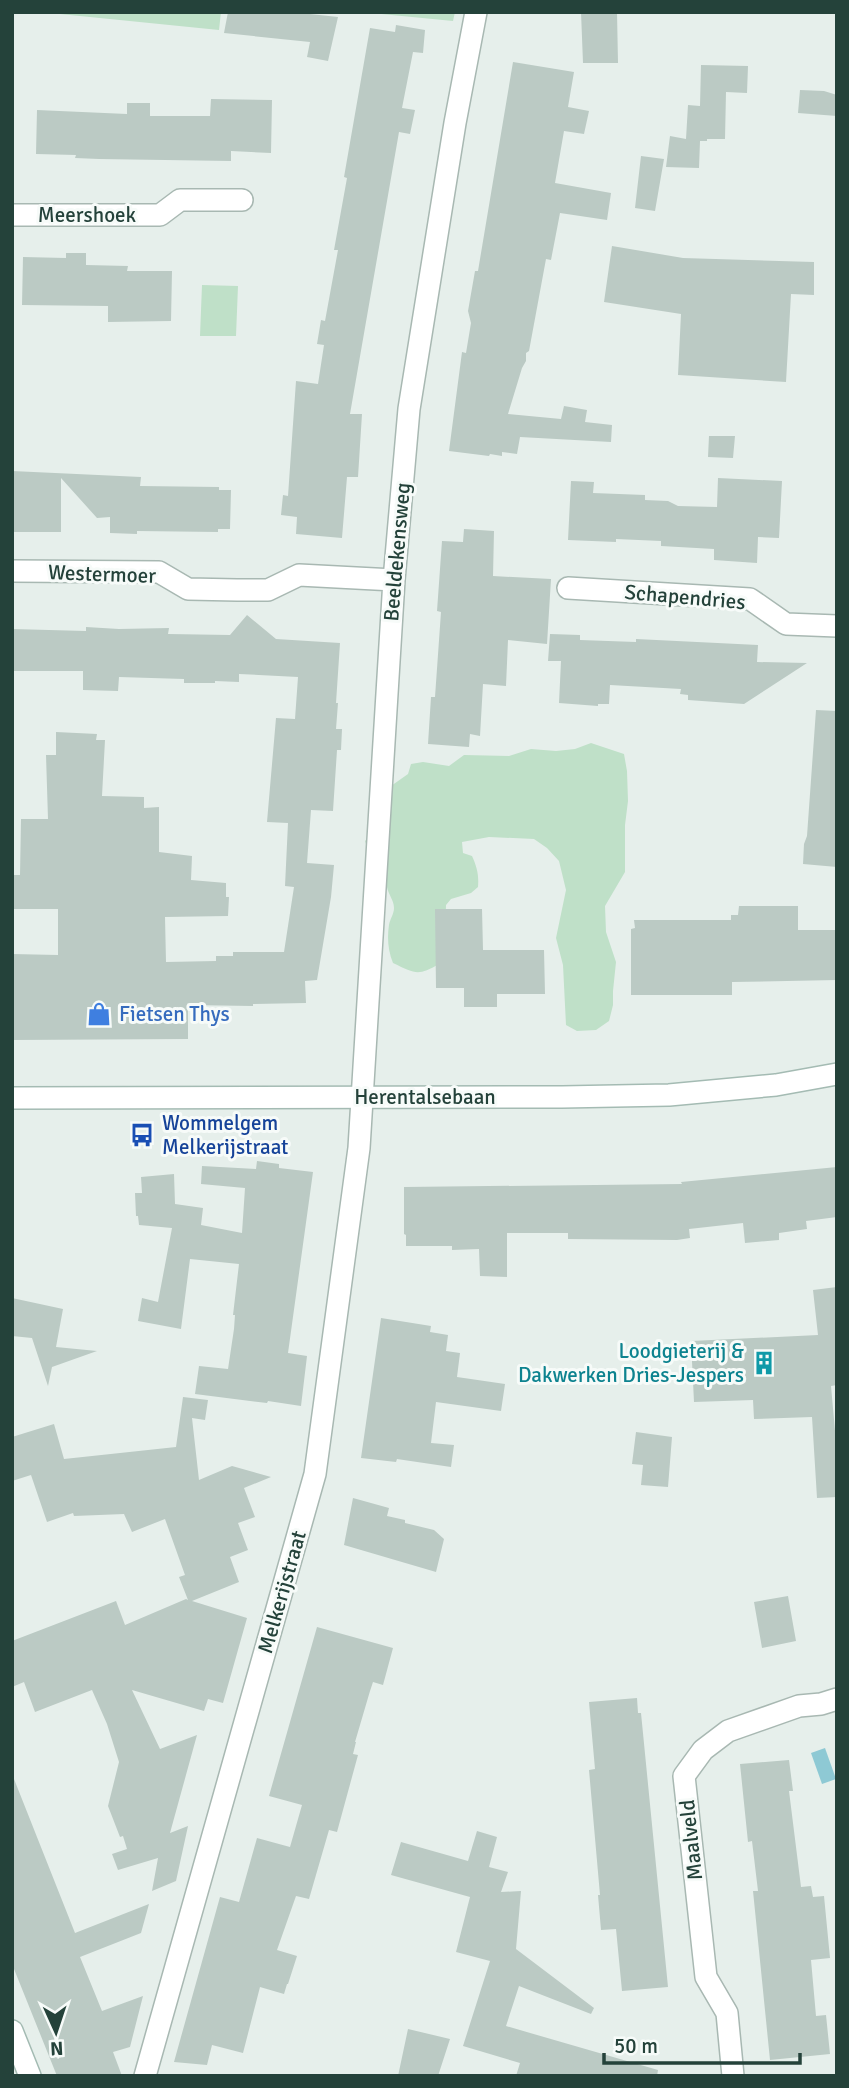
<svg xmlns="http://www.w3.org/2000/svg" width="849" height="2088" viewBox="0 0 849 2088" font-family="Signika,sans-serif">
<rect width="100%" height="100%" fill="#e6efeb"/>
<!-- green -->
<path fill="#bfe0c8" d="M40,12h181l-2,18z
M361,12h94l-2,9z
M202,285l36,1 -2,50h-36z
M591,743l33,11 3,17 1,30 -3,24v47l-20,34 1,26 10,30 -3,29v14l-4,16 -13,9 -19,1 -11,-6 -3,-60 -7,-27 10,-48 -7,-29 -12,-13 -13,-9 -45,-2 -27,5 1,11 9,3c5,11 7,19 6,31l-7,6 -20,6 -5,6 -1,36 -6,23c-21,12 -23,10 -46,-1 -5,-12 -6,-25 -4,-38 1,-6 5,-11 5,-17 0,-8 -6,-14 -7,-21 -2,-22 4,-19 -17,-31l-5,-15 8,-8 18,-47 17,-12 3,-10 12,-2 26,4 15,-11 45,1 22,-7 25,2 19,-2z"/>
<!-- water -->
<path fill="#8ec9d4" d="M825,1748l11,31 -14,5 -11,-31z"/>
<!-- building -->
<path fill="#bbcac4" d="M228,12h82v2l28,3 -10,44 -21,-4 3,-15 -86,-9z
M581,12h36l1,51h-35z
M396,25l29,5 -2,23 -10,-1 -11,56 13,2 -5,24 -11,-2 -49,282h12l-4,63h-11l-5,61 -46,-4 1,-17 -16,-2 2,-20 5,1 8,-115 22,3 6,-39 -7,-1 4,-24 4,1 13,-71h-4l13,-72 -3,-1 26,-149 25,4z
M513,62l61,10 -6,35 21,4 -5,23 -20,-3 -9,52 56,10 -4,27 -47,-7 -9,47 -5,-1 -17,92 -3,2v8l-4,7 -14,46 53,5 3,-13 23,4 -2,12 27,3 -1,17 -91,-5 -3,17 -15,-2v4l-12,-2 -1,2 -40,-5 13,-99 4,1 5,-30 -3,-12 7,-40h3z
M701,65l47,1 -1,27 -21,-1 -1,47h-18v2h-7l-1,27 -33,-1 4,-31 16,3 2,-34 12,1z
M800,90l24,1 13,4v21l-39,-3z
M211,99l61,1 -1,53 -40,-2v10l-132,-2 -24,-1 1,-3 -40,-1 1,-44 90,4v-11h23v13h60z
M641,156l23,3 -9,52 -20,-3z
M612,246l71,12 131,4v33l-23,-1 -5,88 -108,-7 3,-61 -77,-12z
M66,253h20v12l42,1 -1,5h45l-1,50 -63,1v-16l-86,-1 1,-48 43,1z
M709,436h26l-2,22 -25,-1z
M12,471l129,6 -1,9 79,1v3h12l-1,39h-12v3l-81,-1v3l-27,-1v-16l-13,1 -36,-40v54h-49z
M718,478l64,3 -3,57 -21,-1 -1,26 -43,-3v-11l-53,-3v-5l-45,-2v3l-48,-2 3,-59 23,1 -1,11 52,2v5l23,1 10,5 39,1z
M464,529l30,2 -1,45 58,3 -4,65 -39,-4 -2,46 -23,-2 -3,52 -10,-2 -1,13 -41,-3 3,-47h4l6,-85 -4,-1 5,-70 21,1z
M247,615l29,24 64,4 -4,60h2l-2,26h6l-1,21h-4l-4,61 -22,-1 -4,53 27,2 -3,32 -14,83 -12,1 1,22 -53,1v2l-65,-1v34l-176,1v-86l46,1v-46h-46v-34h8l1,-56h27l-2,-64h10v-23l41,2 -1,6h9l-3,56 42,1v11l15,-1v45l33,4 -1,24 35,3v14h3l-1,19 -63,1 1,45 50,-1v-5h17v-4h51l10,-65 -9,-1 3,-63 -21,-1 9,-104 19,1 3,-42 -59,-3v8l-24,-1v2h-31v-4l-65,-2 -1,14 -35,-1v-19h-71v-42l74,2v-4l33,2 50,-1 -1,6 62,1z
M550,634l30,1v5l56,2v-3l122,6 -1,17 50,1 -63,41 -56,-4v-5l-8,-1 1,-5 -71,-4 -1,19h-11v2l-39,-3 2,-42h-13z
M816,710l21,1v156l-34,-3 1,-20 3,-8z
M739,906h59v24h39v50l-105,2v13h-101v-66l4,-1 -1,-8h97v-5h7z
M435,909h47l1,41h61l1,44h-48v13h-33v-19h-28z
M257,1161l22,3v4l34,4 -25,181 19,3 -6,50 -33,-5 -1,2 -72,-9 4,-28 29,3 6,-40 1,-14h-2l6,-51 -49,-5 -9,70 -43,-8 4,-23 16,4 14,-74 -33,-3 -1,-9h-2l-1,-23h7l-1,-16 33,-3 1,30 28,4 -2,17 41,8 3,-45 -44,-4 1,-18 54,3z
M837,1167v50l-31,4 1,8 -28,4v7l-34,3 -2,-20 -54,6 1,9 -13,2 -109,-1v-6h-61v44l-27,-1 -1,-27 -27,1v-4h-46v-11l-2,-1v-47l278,-3 -1,-2z
M837,1287v98l-6,1 6,67v44l-20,1 -5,-81 -58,2 -1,-19 -59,2 -3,-61 127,-6 -5,-45z
M12,1298l51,11 -7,38 41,4 -45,16 -4,19 -16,-48 -20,-2z
M381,1318l50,8 -1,6 18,3 -2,16 14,2 -3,24 48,7 -4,27 -65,-9 -5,41 23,2 -3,22 -54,-8 -1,3 -35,-4z
M183,1397l25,3 -3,20 -13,-2 7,62 33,-14 39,11 -27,11 11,29 -17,6 10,27 -18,7 9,25 -47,19 55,17 -24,85 -15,-4 -4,12 -72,-21 28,59 37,-14 -27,98 18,-7 -12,55 -24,10 6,-33 -40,12 -6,-16 15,-5 -4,-13 -3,1 -12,-31 11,-44 -12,-38 -15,-34 -57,22 -11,-30 -12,5v-46l104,-40 9,24 61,-26 2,1 -9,-23 6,-2 -20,-56 -33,13 -8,-18 -50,2 -1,-3 -26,9 -16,-47 -19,6v-44l42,-13 10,35 112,-12z
M636,1432l36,5 -4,50 -27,-2 2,-20 -11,-1z
M353,1498l36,10 -2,8 18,4v3l29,7 10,9 -8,33 -92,-27z
M788,1596l8,45 -34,7 -8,-46z
M317,1627l76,21 -10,37 -10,-3 -3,9 -15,51h1l-3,12 5,1 -21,77 -8,-2 -20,69 -13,-3 -19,54 20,6 -9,28h-1l-3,10 -24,-7 -17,66 -31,-8 -5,20 -33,-3 46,-165 19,5 18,-64 33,9 12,-42 -33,-9z
M637,1698l1,15h3l27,274 -46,4 -6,-62 -15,1 -3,-35h2l-11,-125 6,-1 -6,-67z
M789,1760l4,31h-4l12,96 10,-1 2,11 11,-1 6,62 -19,2 5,56 10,-1 4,39 -60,6 -17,-169h5l-6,-50 -4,1 -8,-78z
M14,1779l61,154 74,-29 -8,29 -61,24 22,54 41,-15 -13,51 -17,5 9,24h-65l-45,-112v-184z
M477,1831l20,6 -8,30 19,5 -7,20 20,-1 -5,58 78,59 -3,6 -72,-28 -13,40 152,44 -1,6h-141l4,-13 -57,-17 27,-85 -34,-9 14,-55 -79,-22 10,-33 67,19z
M408,2029l42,10 -12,37h-40z"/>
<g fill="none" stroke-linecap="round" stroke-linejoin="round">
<!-- street casing -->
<g stroke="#a8b8b2" stroke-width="24">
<path id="street" d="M12,215h148l20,-15h62
M12,571l147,1 29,17 49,1h31l31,-15 95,5
M568,588l182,11 36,25 51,2
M145,2076l170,-602 44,-326 35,-568 15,-171 46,-286 21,-111
M733,2076l-6,-63 -21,-36 -22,-201 19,-26 25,-19 71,-25 22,-2 16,-5"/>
</g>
<!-- secondary casing -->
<g stroke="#a4bbb3" stroke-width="24">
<path id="secondary" d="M12,1098l550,-1 107,-2 107,-10 61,-11
M12,2031l18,45"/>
</g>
<!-- street -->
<use href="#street" stroke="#fff" stroke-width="21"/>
<!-- secondary -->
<use href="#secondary" stroke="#fff" stroke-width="21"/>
</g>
<!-- icons -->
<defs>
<g id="shop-bare" transform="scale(1.89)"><path d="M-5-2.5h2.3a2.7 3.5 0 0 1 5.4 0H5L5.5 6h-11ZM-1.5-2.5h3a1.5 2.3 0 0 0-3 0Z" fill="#3f7fe0" stroke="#f7fbf9" stroke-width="2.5" paint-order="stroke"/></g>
<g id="bus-bare" transform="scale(1.89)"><path d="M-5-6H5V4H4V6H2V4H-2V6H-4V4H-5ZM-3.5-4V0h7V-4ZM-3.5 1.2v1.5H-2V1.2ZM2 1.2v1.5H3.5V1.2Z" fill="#1a4fb4" stroke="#f7fbf9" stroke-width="2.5" paint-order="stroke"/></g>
<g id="building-bare" transform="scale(1.89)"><path d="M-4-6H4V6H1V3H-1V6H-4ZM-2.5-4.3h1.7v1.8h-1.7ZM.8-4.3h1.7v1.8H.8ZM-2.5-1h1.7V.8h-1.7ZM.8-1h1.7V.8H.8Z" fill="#0f9aa8" stroke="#f7fbf9" stroke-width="2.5" paint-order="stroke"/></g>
</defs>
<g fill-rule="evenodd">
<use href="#shop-bare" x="99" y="1014"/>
<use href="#bus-bare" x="142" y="1135"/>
<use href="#building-bare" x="764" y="1363"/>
</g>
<g text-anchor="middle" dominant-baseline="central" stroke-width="6" stroke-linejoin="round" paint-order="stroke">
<!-- street labels -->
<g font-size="21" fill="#24423a" stroke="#f7fbf9">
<text x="87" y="215">Meershoek</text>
<text transform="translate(397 552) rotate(-85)">Beeldekensweg</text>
<text transform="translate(102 574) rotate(2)">Westermoer</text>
<text transform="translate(685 597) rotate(5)">Schapendries</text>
<text x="425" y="1097">Herentalsebaan</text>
<text transform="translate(282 1592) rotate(-74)">Melkerijstraat</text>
<text transform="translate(691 1840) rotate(-96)">Maalveld</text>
</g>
<!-- shop labels -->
<g font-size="21" fill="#366cbe" stroke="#f7fbf9" text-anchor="start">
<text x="119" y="1014">Fietsen Thys</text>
</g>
<!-- transit labels -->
<g font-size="21" fill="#164399" stroke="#f7fbf9" text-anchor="start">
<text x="162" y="1123">Wommelgem<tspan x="162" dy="24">Melkerijstraat</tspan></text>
</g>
<!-- culture labels -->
<g font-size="21" fill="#0d838f" stroke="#f7fbf9" text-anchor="end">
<text x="744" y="1351">Loodgieterij &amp;<tspan x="744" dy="24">Dakwerken Dries-Jespers</tspan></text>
</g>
</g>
<!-- border -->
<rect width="849" height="2088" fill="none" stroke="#24423a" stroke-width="28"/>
<!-- north arrow -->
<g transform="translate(56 2032) rotate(177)" stroke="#f7fbf9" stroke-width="5" paint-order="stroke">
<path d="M0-5L12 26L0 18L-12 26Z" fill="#24423a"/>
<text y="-10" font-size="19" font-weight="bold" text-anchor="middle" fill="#24423a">N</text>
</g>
<!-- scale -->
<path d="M604 2053v10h196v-10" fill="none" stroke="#24423a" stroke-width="3.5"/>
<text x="614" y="2053" font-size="21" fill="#24423a" stroke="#f7fbf9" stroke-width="5" paint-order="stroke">50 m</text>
</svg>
